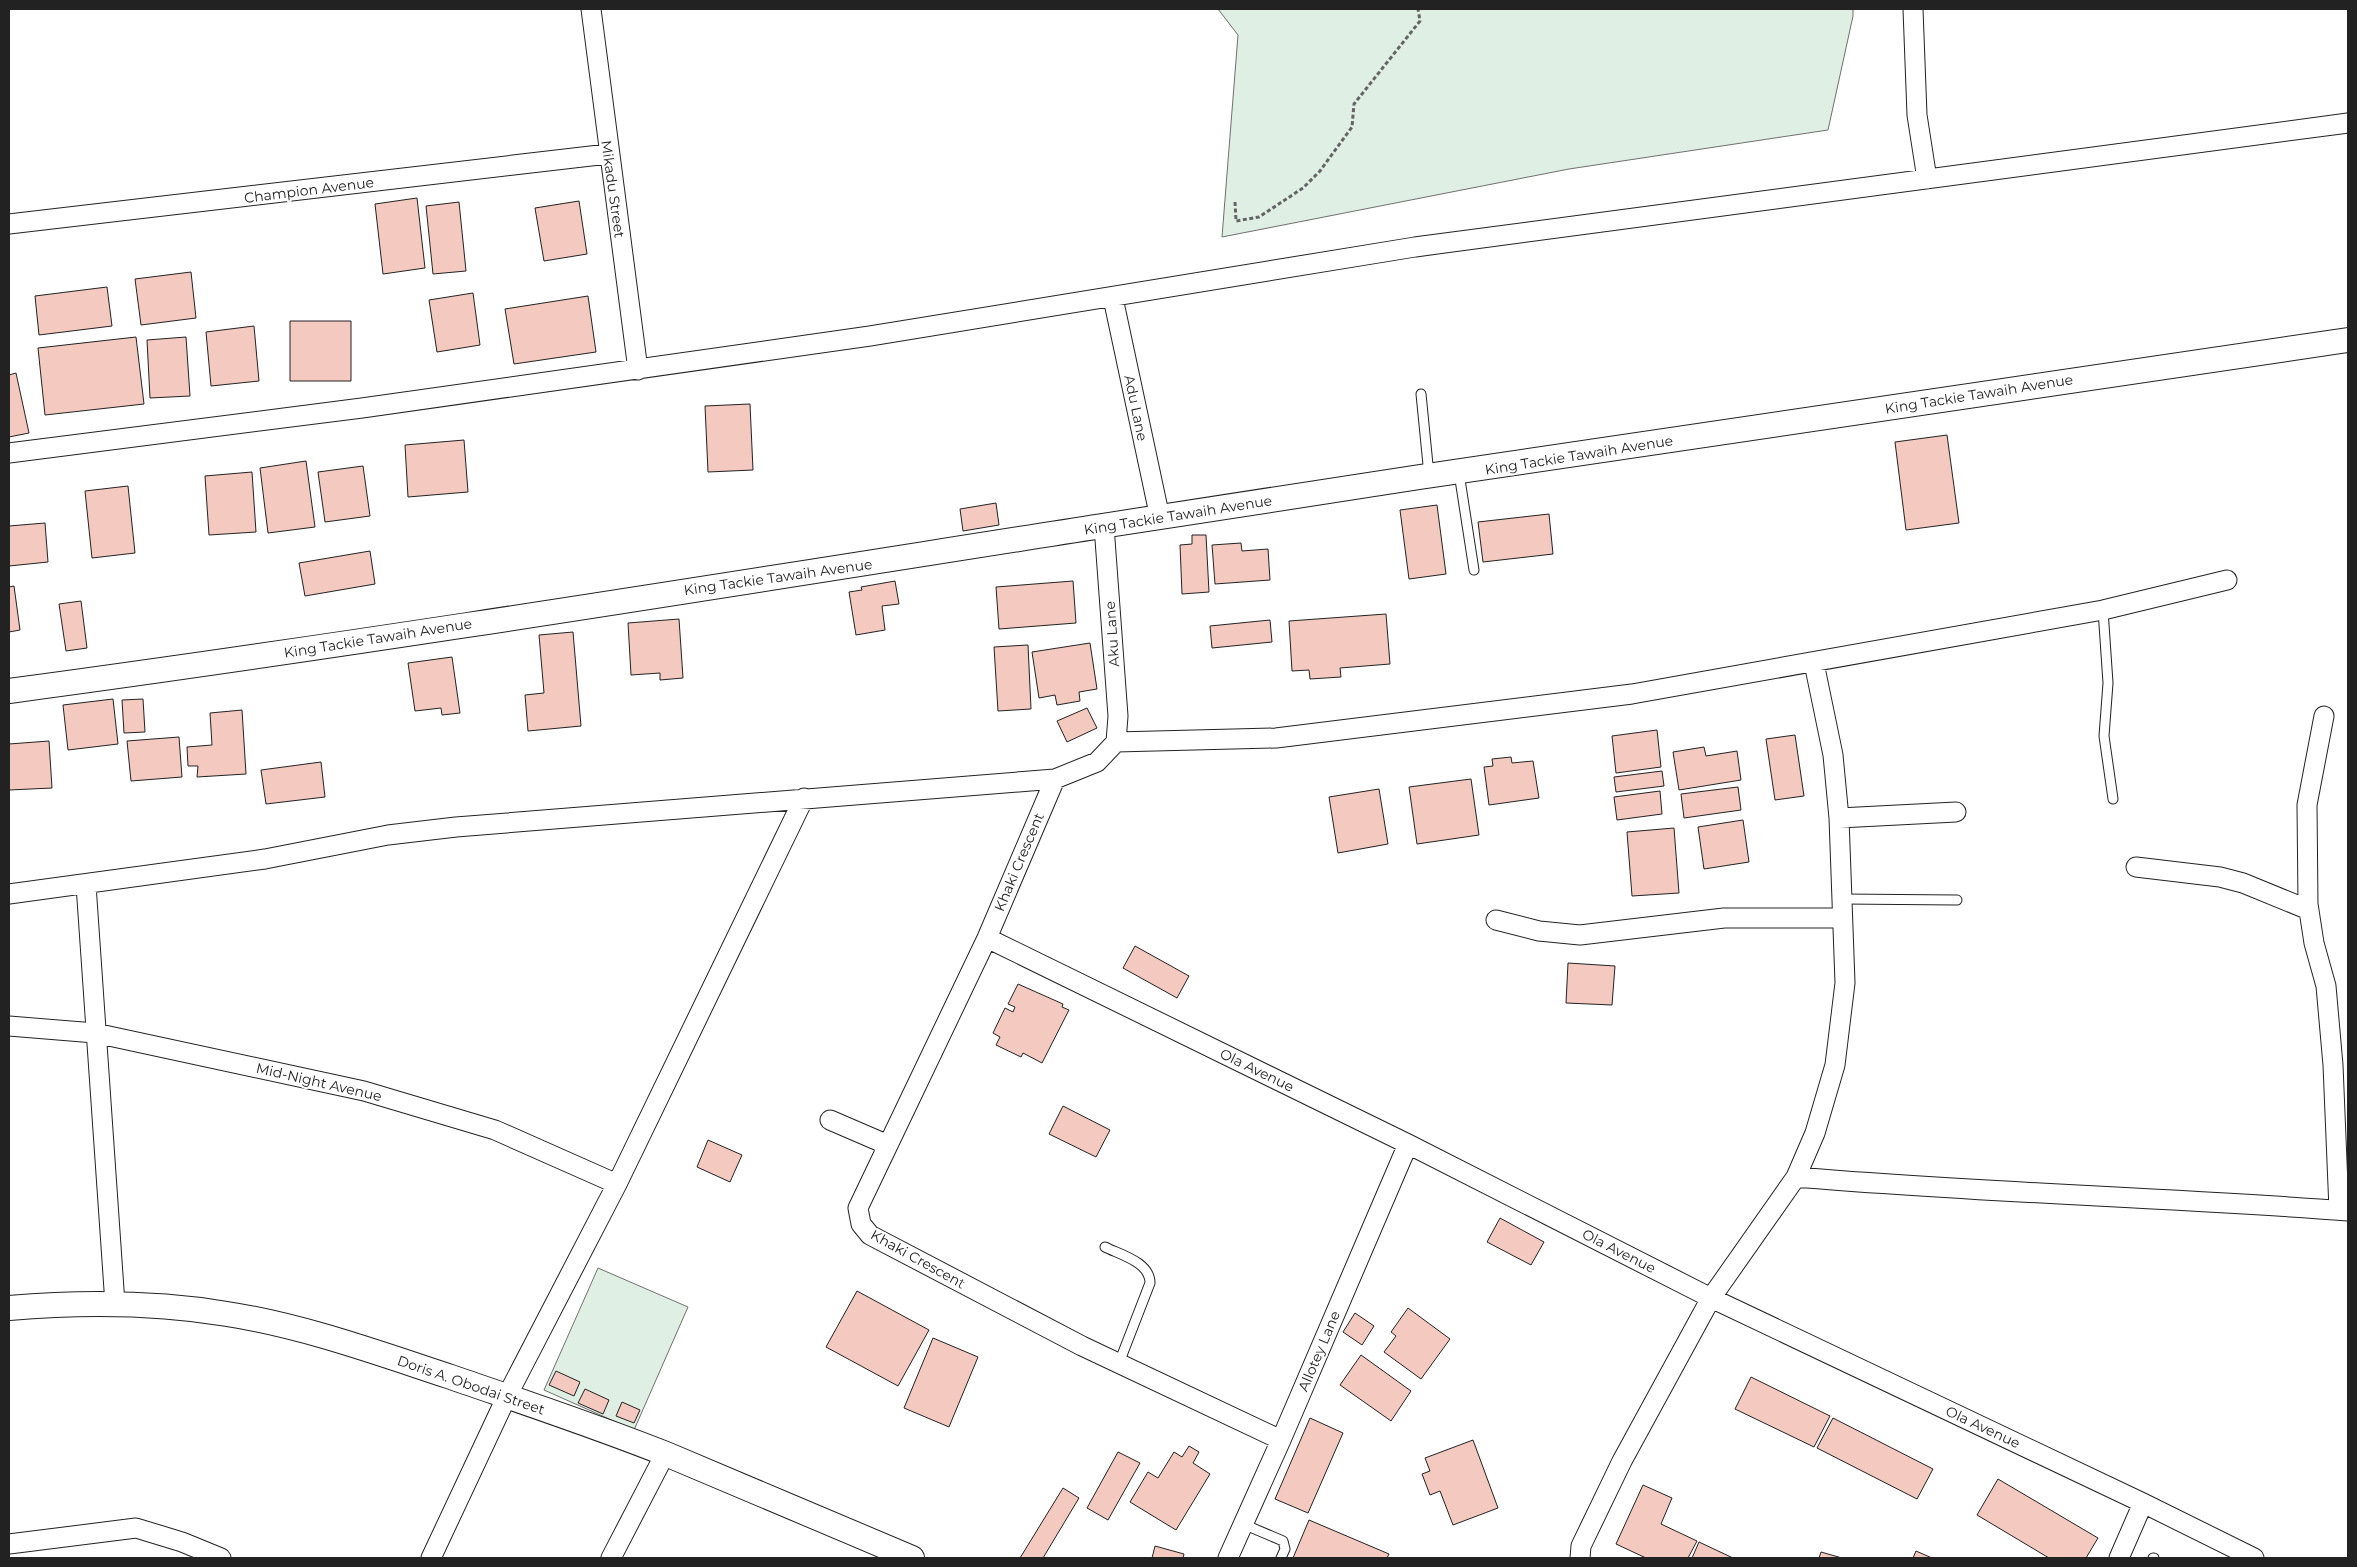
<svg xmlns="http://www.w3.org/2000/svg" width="2357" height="1567" viewBox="0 0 2357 1567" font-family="Montserrat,sans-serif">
<rect width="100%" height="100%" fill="#fff"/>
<!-- green -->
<path fill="#e0efe3" stroke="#6f6f6f" d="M1218,9h635v7l-25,114 -259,39 -347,68 16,-202z
M598,1268l90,39 -54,123 -90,-40z"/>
<!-- building -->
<path fill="#f3c9c0" stroke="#222" d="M417,198l8,70 -42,6 -8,-70z
M579,201l8,53 -43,7 -9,-53z
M459,202l7,69 -33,3 -7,-68z
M191,272l5,46 -55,7 -6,-46z
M107,287l5,39 -73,9 -4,-39z
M473,293l7,52 -43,7 -8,-52z
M588,296l8,56 -82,12 -9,-55z
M290,321h61v60h-61z
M254,326l5,55 -48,5 -5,-54z
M136,337l8,67 -99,11 -7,-67z
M186,337l4,59 -40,2 -3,-58z
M16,373l13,60 -20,4v-62z
M750,404l3,66 -45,2 -3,-66z
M1947,435l12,88 -53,7 -11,-88z
M464,440l4,52 -60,5 -3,-52z
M306,461l9,66 -47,6 -8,-65z
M363,466l7,50 -45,6 -7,-50z
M252,472l4,60 -47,3 -4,-59z
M128,486l7,67 -43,5 -7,-67z
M996,503l3,22 -36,6 -3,-22z
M1437,505l9,69 -37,5 -9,-69z
M1549,514l4,40 -70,8 -5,-40z
M45,523l3,39 -39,4v-40z
M1192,535h14l3,57 -27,2 -2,-49 12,-1z
M1241,543l1,8 26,-2 2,31 -55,4 -3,-39z
M370,551l5,33 -70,12 -6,-33z
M895,581l4,23 -17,2 3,24 -29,5 -7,-43 13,-2 -1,-3z
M1073,581l3,42 -77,6 -3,-42z
M14,586l6,44 -11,2v-45z
M81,601l6,47 -21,3 -7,-47z
M1386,614l4,50 -50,4 1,9 -31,2 -1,-9 -17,1 -3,-50z
M679,619l4,59 -23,2v-7l-29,2 -3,-52z
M1270,620l2,22 -60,6 -2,-22z
M573,632l8,94 -53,5 -3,-36 19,-2 -5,-58z
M1090,643l7,46 -18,3 1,9 -23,4 -2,-10 -16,3 -7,-46z
M1028,645l3,64 -33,2 -4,-64z
M452,657l8,56 -18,2 -1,-7 -26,3 -7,-48z
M113,699l5,45 -50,6 -5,-45z
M143,699l2,33 -21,1 -2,-33z
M1087,708l10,20 -30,14 -10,-21z
M242,710l4,64 -49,3 1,-11h-10l-1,-19 25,-2 -2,-32z
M1657,730l4,37 -45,6 -4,-37z
M1795,735l9,61 -29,4 -9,-61z
M179,737l3,40 -51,4 -4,-40z
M49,741l3,47 -43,2v-46z
M1704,747l2,9 31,-5 4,29 -62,10 -6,-38z
M1511,757l1,6 21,-2 6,37 -50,7 -5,-38 9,-1 -1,-7z
M321,762l4,35 -59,7 -5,-34z
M1662,771l2,15 -48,6 -2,-15z
M1471,779l8,56 -62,9 -8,-57z
M1738,787l3,23 -57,8 -3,-24z
M1379,789l9,55 -50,9 -9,-56z
M1660,791l2,23 -45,6 -3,-23z
M1743,820l6,42 -45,7 -6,-42z
M1674,828l5,65 -47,3 -5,-64z
M1135,946l54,30 -12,22 -54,-30z
M1568,963l47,3 -3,39 -46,-2z
M1018,984l45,20 -1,3 7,3 -27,53 -19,-10 -2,4 -25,-12 4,-8 -7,-4 12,-25 8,4 2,-5 -7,-3z
M1063,1106l47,24 -14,27 -47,-23z
M708,1140l34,15 -12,27 -33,-15z
M1500,1218l44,24 -13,23 -44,-23z
M857,1291l72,39 -31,56 -72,-39z
M1408,1308l42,31 -29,40 -37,-27 12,-16 -5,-4z
M1355,1313l19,13 -12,19 -19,-13z
M933,1338l45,19 -29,70 -45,-19z
M1361,1355l50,36 -20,30 -51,-36z
M556,1371l24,11 -6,14 -25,-11z
M1751,1377l79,39 -16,31 -79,-38z
M585,1389l24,11 -6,14 -25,-11z
M622,1402l18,8 -6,13 -18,-7z
M1310,1418l33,15 -35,80 -33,-14z
M1833,1418l100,51 -16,30 -100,-51z
M1473,1440l25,68 -45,17 -13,-34 -10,4 -8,-21 8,-3 -5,-13z
M1189,1446l10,6 -6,11 17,11 -34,56 -46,-28 18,-30 10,6 16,-26 8,5z
M1118,1452l22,11 -32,57 -21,-12z
M1998,1479l100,59 -12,20h-37l-72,-43z
M1643,1485l29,13 -11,26 36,17 -9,17h-42l-30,-14z
M1063,1488l16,10 -36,60h-23z
M1309,1520l80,34 -2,4h-94z
M1699,1542l34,16h-41z
M1155,1546l29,8 -1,4h-31z
M1916,1551l16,7h-19z
M1821,1552l21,6h-23z"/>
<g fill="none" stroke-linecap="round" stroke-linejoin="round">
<!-- service casing -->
<g stroke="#222" stroke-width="11">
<path id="service" d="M1421,394l8,81
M1459,473l15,97
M2103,610l5,73 -4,53 9,63
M1842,899l115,1
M1105,1247c16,8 45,15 45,36l-31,80
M1243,1524l40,17 2,8 -4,9
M2153,1558h1"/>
</g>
<!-- minor casing -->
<g stroke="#222" stroke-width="21">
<path id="minor" d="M591,9l47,361
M1913,9l4,106 10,64
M9,224l599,-70
M1113,298l47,220
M9,453l353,-45 508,-72 545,-89 933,-124
M1104,526l14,190 -2,26
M2324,716l-17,89 1,99 6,39 12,43 7,79 6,145
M1055,779l-68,159 -129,270 3,16 9,11 212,111 199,94
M1839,818l117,-6
M2136,867l84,10 23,6 66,27
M86,885l29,419
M9,894l256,-35 123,-24 68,-8 599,-48 42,-17 19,-20 160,-4 356,-44 471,-84 124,-30
M1496,920l43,11 41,4 144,-17h118
M987,938l421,206 303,154 432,205 111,55
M9,1026l86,7 269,58 131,39 122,54
M830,1120l58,25
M1796,1177c184,16 368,20 552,34
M9,1544l127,-16 46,14 39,16
M431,1558l76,-162 110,-212 187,-386
M611,1558l54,-104
M1228,1558l53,-118 127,-296
M1580,1558l1,-12 41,-85 89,-163 85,-121 19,-44 20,-68 10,-82 -6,-165 -6,-63 -19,-92
M2119,1558l24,-55"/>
</g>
<!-- tertiary casing -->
<g stroke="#222" stroke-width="26">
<path id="tertiary" d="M9,691c365,-49 729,-108 1093,-165 415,-65 831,-126 1246,-186
M9,1308c72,-6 146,-6 218,6 77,12 151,39 224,63 72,25 145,49 215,77 82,34 164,70 246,104"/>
</g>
<!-- path -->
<path stroke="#646464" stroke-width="3" stroke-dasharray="4 2.5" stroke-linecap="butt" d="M1235,202l1,19 23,-4 44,-29 17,-17 32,-44 2,-23 66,-83 -2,-12"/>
<!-- service -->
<use href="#service" stroke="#fff" stroke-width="9"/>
<!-- minor -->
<use href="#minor" stroke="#fff" stroke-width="19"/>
<!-- tertiary -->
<use href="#tertiary" stroke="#fff" stroke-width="24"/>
</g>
<g text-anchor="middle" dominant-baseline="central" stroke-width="4" stroke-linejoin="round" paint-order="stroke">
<!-- street labels -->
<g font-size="14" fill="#222" stroke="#fff">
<text transform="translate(613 189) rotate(82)">Mikadu Street</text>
<text transform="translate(309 190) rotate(-7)">Champion Avenue</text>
<text transform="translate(1979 394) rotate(-9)">King Tackie Tawaih Avenue</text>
<text transform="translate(1136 408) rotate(78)">Adu Lane</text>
<text transform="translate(1579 455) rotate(-9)">King Tackie Tawaih Avenue</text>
<text transform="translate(1178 515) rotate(-9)">King Tackie Tawaih Avenue</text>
<text transform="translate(778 577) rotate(-8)">King Tackie Tawaih Avenue</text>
<text transform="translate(1112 634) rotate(-94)">Aku Lane</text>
<text transform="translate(378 638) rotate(-9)">King Tackie Tawaih Avenue</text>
<text transform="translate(1019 862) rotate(-67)">Khaki Crescent</text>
<text transform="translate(1257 1070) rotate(26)">Ola Avenue</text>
<text transform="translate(319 1082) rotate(13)">Mid-Night Avenue</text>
<text transform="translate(1619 1251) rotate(27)">Ola Avenue</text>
<text transform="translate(918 1259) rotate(29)">Khaki Crescent</text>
<text transform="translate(1319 1351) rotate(-67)">Allotey Lane</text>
<text transform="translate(471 1385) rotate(19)">Doris A. Obodai Street</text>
<text transform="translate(1983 1427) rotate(25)">Ola Avenue</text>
</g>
</g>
<!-- border -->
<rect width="2357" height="1567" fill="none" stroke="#222222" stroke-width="20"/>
</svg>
